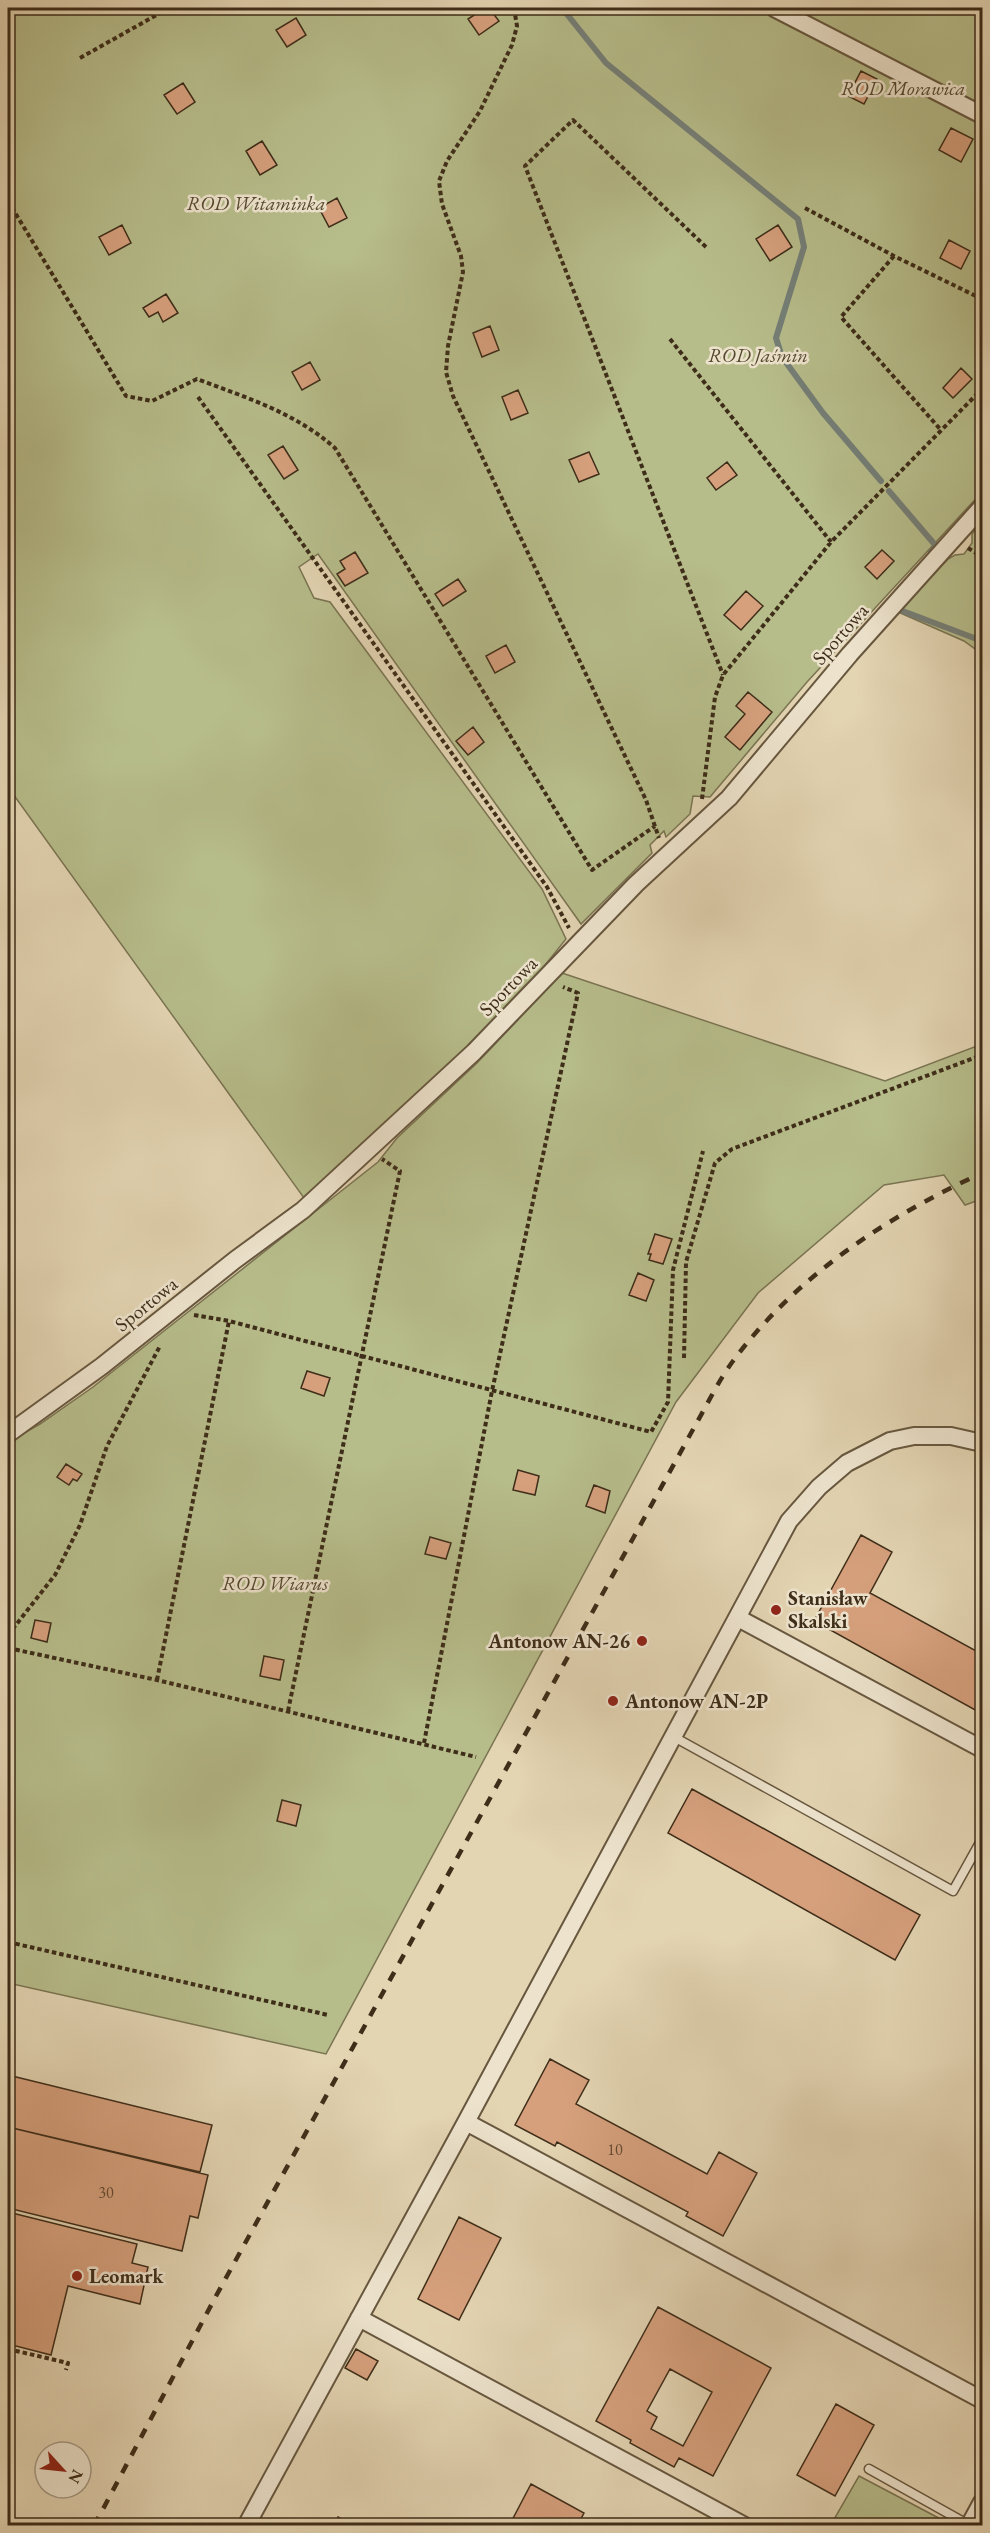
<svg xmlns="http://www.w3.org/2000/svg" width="990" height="2533" viewBox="0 0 990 2533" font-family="'EB Garamond',serif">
<rect width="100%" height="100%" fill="#e3d4b2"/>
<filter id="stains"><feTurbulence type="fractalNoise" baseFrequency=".00333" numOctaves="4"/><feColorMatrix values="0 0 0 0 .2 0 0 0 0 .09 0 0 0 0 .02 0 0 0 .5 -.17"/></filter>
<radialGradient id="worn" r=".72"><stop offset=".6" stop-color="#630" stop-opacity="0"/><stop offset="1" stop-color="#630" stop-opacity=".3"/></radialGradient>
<!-- green -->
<path fill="#b6bc8a" stroke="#7a7452" stroke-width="1.5" d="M8,8h974v484l-175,190 -97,115 -17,-1 -3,18 -24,23 -2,-6 -14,14 2,8 -71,71 -263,-370 -19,13 15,31 16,4 212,287 24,50 -45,56 -115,111 -102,92 -296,-411z
M982,522v132l-18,-13 -66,-29 50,-53 7,-4 9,-1 8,-11v-9z
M562,973l323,108 97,-37v155l-17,6 -21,-30 -60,10 -126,108 -82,109 -350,652 -318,-71v-541l32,-18 53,-37 285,-225 19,-24 80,-75z
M859,2476l93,49h-114l-5,-4z"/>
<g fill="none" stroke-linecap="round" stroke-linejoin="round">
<!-- stream -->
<path stroke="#757f77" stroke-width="6" d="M562,8l44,55 192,156 6,28 -28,91 6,19 41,56 58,68
M889,491l47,55 -5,6
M900,610l82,31"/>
</g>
<!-- building -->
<path fill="#d6a07d" stroke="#3e2d19" stroke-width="1.5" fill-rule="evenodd" d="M485,8h4l10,13 -20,14 -11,-16z
M296,18l10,17 -19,12 -11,-17z
M861,71l16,8 -13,25 -16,-8z
M183,83l12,19 -18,12 -13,-19z
M951,128l22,11 -12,23 -22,-12z
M262,141l15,24 -17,10 -14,-24z
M337,198l10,20 -18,9 -10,-19z
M122,225l9,18 -22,12 -10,-18z
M778,225l14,22 -22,14 -14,-22z
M949,240l21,11 -9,18 -21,-11z
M166,294l12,19 -15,9 -5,-10 -9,5 -6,-9z
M8,316l6,15 -6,3z
M490,326l9,24 -17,7 -9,-24z
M310,362l10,18 -18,10 -10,-18z
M961,368l11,11 -19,19 -10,-10z
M518,390l10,23 -17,7 -9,-23z
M283,446l15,24 -14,9 -16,-24z
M589,452l10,22 -20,8 -10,-22z
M727,462l10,13 -21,15 -9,-12z
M882,550l12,11 -17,18 -12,-12z
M355,552l13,21 -23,13 -8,-12 8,-5 -5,-8z
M458,579l8,12 -23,15 -8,-12z
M746,591l17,15 -22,24 -17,-15z
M506,645l9,17 -20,11 -9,-17z
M748,692l24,20 -32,38 -15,-13 20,-23 -9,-8z
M473,727l11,15 -16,13 -12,-14z
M655,1234l17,5 -9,25 -14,-4 2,-6h-3z
M638,1273l16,7 -8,21 -17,-6z
M307,1371l23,7 -6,18 -23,-8z
M66,1464l16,10 -5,7 -4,-2 -4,6 -12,-8z
M518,1470l21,6 -4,19 -22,-5z
M594,1485l16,6 -5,22 -19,-7z
M861,1535l31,17 -22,41 106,58 6,-12v63l-5,9 -163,-90z
M430,1537l21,6 -5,16 -21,-5z
M35,1620l16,3 -4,19 -16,-4z
M264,1656l20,4 -4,20 -20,-4z
M692,1789l228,126 -25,45 -227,-127z
M282,1800l19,5 -5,21 -19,-5z
M550,2059l39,21 -13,24 131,70 12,-22 38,21 -34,63 -37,-20 2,-4 -131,-70 -2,4 -40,-21z
M8,2075l204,50 -12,47 -192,-45z
M8,2127l200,48 -10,43 -8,-2 -8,35 -174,-43z
M8,2212l129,32 -5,19 16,4 -8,37 -72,-18 -17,69 -43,-11z
M459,2217l42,21 -42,82 -41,-21z
M658,2307l113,61 -58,108 -34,-18 -5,9 -44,-24 1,-3 -35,-19zM670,2369l42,23 -29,54 -32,-17 6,-12 -10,-6z
M356,2349l22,12 -11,19 -22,-12z
M836,2404l38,21 -39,71 -38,-21z
M531,2484l53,29 -7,13h-68z
M338,2517l16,9h-20z"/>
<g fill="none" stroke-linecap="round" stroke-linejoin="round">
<!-- service casing -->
<g stroke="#67573f" stroke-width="11">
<path id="service" d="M674,1737l279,154 29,-52
M869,2469l100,56"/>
</g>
<!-- minor casing -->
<g stroke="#67573f" stroke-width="20">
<path id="minor" d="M774,8l208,107
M8,1434l94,-68 133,-106 68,-50 171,-158 162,-168 93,-86 121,-144 132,-147
M738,1618l244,131
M466,2122l516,278
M359,2318l386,208
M246,2526l220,-404 323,-601 30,-34 28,-24 43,-22 24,-5h37l31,7
M969,2526l13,-24"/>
</g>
<!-- path -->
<path stroke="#3e2d19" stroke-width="4" stroke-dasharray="4.5 3" stroke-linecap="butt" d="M514,8l3,18 -5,19 -32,66 -33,50 -8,20 3,23 19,52 2,16 -15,74 -2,26 7,24 193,404 13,38
M80,58l89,-50
M8,201l118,195 26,5 45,-22c50,19 97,33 138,69l257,422 63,-44
M805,208l89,48 88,43
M706,247l-133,-127 -48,46 198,509
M894,256l-53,61 99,112
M670,339l161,203
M198,397l349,490 22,41
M968,548l14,9
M702,799l13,-102 8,-22 108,-133 151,-153
M194,1315l35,6 422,111 17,-30 5,-132 30,-119
M684,1358l2,-96 29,-99 17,-14 250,-94
M8,1635l47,-60 25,-50 27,-79 53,-100
M8,1648l149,32 319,77
M157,1680l72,-359
M288,1711l112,-540 -18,-12
M424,1743l68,-352 86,-398 -15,-6
M8,1942l320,73
M8,2349l60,14 -2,7"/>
<!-- service -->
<use href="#service" stroke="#ede3cd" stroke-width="8"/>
<!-- minor -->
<use href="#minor" stroke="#ede3cd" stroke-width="16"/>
<!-- rail -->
<path stroke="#3e2d19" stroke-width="4.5" stroke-dasharray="10 10" stroke-linecap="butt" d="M94,2526l122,-230 480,-872c12,-21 23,-44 37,-63 63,-85 155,-145 249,-188"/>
</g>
<!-- markers -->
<g fill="#8f2418" stroke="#ede3cd" stroke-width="2">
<circle cx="776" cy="1610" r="6"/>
<circle cx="642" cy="1641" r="6"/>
<circle cx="613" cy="1701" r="6"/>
<circle cx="77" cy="2276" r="6"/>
</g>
<g text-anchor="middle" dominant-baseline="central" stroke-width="5" stroke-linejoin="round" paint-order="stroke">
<!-- number labels -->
<g font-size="16" fill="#644a32">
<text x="615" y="2149">10</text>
<text x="106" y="2192">30</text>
</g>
<!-- park labels -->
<g font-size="20" font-style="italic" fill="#564a30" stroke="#ede3cd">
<text x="903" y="88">ROD Morawica</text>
<text x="256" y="203">ROD Witaminka</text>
<text x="758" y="355">ROD Jaśmin</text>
<text x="275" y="1583">ROD Wiarus</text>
</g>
<!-- street labels -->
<g font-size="20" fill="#3e2d19" stroke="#ede3cd">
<text transform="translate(840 634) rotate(-49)">Sportowa</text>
<text transform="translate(508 986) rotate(-46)">Sportowa</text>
<text transform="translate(146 1304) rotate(-39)">Sportowa</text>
</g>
<!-- poi labels -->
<g font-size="20" font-weight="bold" fill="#3e2d19" stroke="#ede3cd" text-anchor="start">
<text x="788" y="1598">Stanisław<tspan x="788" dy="23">Skalski</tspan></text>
<text x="630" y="1641" text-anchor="end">Antonow AN-26</text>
<text x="625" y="1701">Antonow AN-2P</text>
<text x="89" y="2276">Leomark</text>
</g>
</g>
<!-- margin -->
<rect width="990" height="2533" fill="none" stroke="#e3d4b2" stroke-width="30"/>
<rect x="9" y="9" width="972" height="2515" fill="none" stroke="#3e2d19" stroke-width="3"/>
<rect x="15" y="15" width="960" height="2503" fill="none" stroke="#3e2d19" stroke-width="1.5"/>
<!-- north arrow -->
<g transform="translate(63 2470) rotate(117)"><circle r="28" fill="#ede3cd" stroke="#a79a85" stroke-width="1.5"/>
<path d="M0-4.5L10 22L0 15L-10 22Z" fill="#8f2418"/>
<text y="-9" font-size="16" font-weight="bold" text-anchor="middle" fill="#3e2d19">N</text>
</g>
<rect width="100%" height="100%" filter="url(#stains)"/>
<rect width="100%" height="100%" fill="url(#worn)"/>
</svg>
